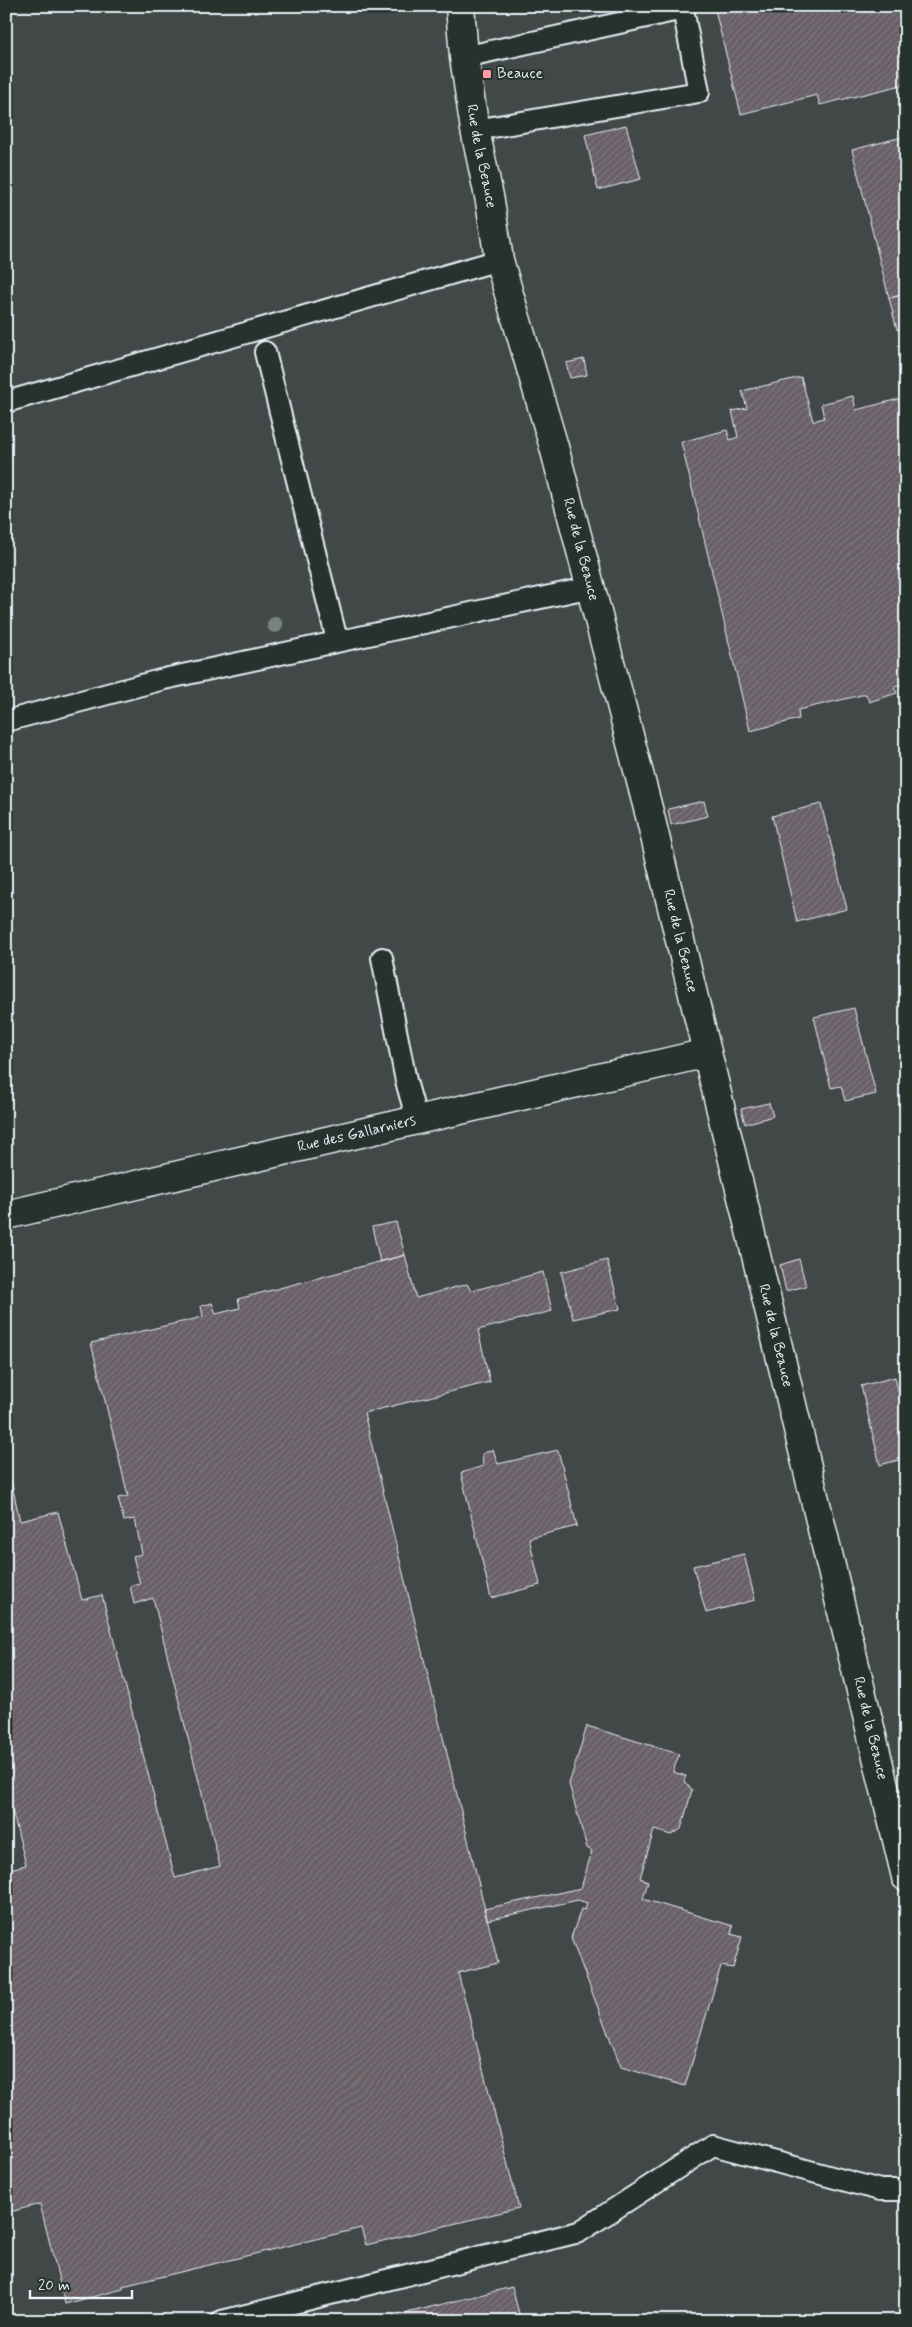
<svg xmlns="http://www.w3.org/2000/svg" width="912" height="2327" viewBox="0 0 912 2327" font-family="Mynerve,sans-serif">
<defs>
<pattern id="building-hatch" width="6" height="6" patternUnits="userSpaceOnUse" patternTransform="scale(1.25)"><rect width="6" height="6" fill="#696066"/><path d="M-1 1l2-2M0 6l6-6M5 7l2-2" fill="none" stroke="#7e777d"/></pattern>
</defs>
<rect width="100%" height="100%" fill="#333c38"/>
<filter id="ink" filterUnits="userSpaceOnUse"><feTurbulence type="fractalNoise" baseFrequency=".02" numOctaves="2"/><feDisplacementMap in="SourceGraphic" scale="10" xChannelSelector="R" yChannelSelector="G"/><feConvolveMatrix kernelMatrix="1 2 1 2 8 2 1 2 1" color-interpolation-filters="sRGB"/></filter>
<g filter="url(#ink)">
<!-- built -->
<path fill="#434746" d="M6,6h900v2315h-900z"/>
<!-- building -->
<path fill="url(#building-hatch)" stroke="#e8f1f8" d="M714,6h192v78l-86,21 -3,-10 -76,19z
M626,125l15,54 -43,11 -13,-55z
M906,136v158l-17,4 -37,-148z
M906,294v33l-9,3 -8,-32z
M584,359l3,16 -17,3 -4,-15z
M801,377l12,44 11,-3 -3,-14 32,-8 3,14 50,-13v287l-12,3 3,6 -28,9 -3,-8 -68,16 1,9 -49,12 -69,-289 46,-12 3,10 8,-3 -6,-26 15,-3 -5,-17z
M704,801l4,15 -37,9 -3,-16z
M821,804l26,105 -50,13 -25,-106z
M854,1008l22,86 -31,7 -4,-15 -10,2 -17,-71z
M769,1103l4,13 -28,8 -4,-15z
M396,1222l9,33 -25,7 -8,-35z
M405,1255l11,43 51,-14 4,7 72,-19 9,39 -74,19 12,52 -126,31 134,550 -40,10 61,235 -153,37 -5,-17 -238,58v3l-58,15 -25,-100 -34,9v-343l20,-5 -20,-79v-328l14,63 38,-9 24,88 20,-5 73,283 45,-12 -67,-268 -19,6 -4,-18 10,-2 -7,-28 9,-2 -7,-35 -11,2 -6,-23 10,-2 -37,-153 112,-26 -2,-11 11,-3 4,11 24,-6 -2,-9z
M799,1259l7,27 -20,5 -6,-26z
M607,1260l13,49 -47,10 -12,-47z
M895,1377l11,47v34l-26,7 -19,-79z
M493,1449l5,15 60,-14 19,76 -48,12 11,47 -49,13 -30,-125 22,-7 -1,-12z
M744,1554l11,46 -49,13 -13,-47z
M587,1726l92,28 -6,18 13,4 -2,5 8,9 -11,39 -10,6 -17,-5 -14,48 8,3 -5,18 90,27 -2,8 11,3 -9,31 -12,-2 -36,120 -64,-19 -50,-129 10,-29 4,1 2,-7 -9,-3 -91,20 -3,-11 97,-21 11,-37 -5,-3 -18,-64z
M512,2287l9,34h-147z"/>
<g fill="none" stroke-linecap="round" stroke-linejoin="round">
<!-- lane casing -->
<g stroke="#e8f1f8" stroke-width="24">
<path id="lane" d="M464,57l219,-48 16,83 -224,38
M265,352l72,288
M6,402l493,-142
M6,721l158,-42 428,-92
M382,958l24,123 11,39
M222,2321l357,-89 134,-87 167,45h26"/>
</g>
<!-- street casing -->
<g stroke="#e8f1f8" stroke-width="31">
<g id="street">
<path id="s1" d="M6,1215l701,-162"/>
</g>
</g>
<!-- secondary casing -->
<g stroke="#e8f1f8" stroke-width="31">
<g id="secondary">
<path id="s2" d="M460,6l4,51 11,73 15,71 9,59 55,187 96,369 256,1061"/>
</g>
</g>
<!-- lane -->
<use href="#lane" stroke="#26332d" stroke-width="20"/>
<!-- street -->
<use href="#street" stroke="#26332d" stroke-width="28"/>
<!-- secondary -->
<use href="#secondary" stroke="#26332d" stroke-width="28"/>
</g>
<!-- trees -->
<circle fill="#78837d" cx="275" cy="625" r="8"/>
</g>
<!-- markers -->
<rect fill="#ff9aa2" stroke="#26332d" stroke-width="2" x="482" y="69" width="10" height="10" rx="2.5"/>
<g text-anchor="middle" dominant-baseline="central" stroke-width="4" stroke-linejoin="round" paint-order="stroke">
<!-- poi labels -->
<g font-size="15" fill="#e8f1f8" stroke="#26332d" text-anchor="start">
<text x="497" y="74">Beauce</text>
</g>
<!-- street labels -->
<g font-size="15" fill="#e8f1f8" stroke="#26332d">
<text stroke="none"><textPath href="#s2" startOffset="152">Rue de la Beauce</textPath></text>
<text stroke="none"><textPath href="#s2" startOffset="558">Rue de la Beauce</textPath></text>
<text stroke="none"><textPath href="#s2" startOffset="962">Rue de la Beauce</textPath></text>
<text stroke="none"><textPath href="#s1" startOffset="360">Rue des Gallarniers</textPath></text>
<text stroke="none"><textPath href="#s2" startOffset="1368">Rue de la Beauce</textPath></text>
<text stroke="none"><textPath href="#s2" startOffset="1772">Rue de la Beauce</textPath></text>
</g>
</g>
<!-- margin -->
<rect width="912" height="2327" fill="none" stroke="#26332d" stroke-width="25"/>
<rect x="12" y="12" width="887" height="2302" fill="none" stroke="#e8f1f8" stroke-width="2" filter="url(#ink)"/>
<!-- scale -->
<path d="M30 2290v8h102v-8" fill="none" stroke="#e8f1f8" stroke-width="2.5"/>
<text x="38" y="2290" font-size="15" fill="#e8f1f8" stroke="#26332d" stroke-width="4" paint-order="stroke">20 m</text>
</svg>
